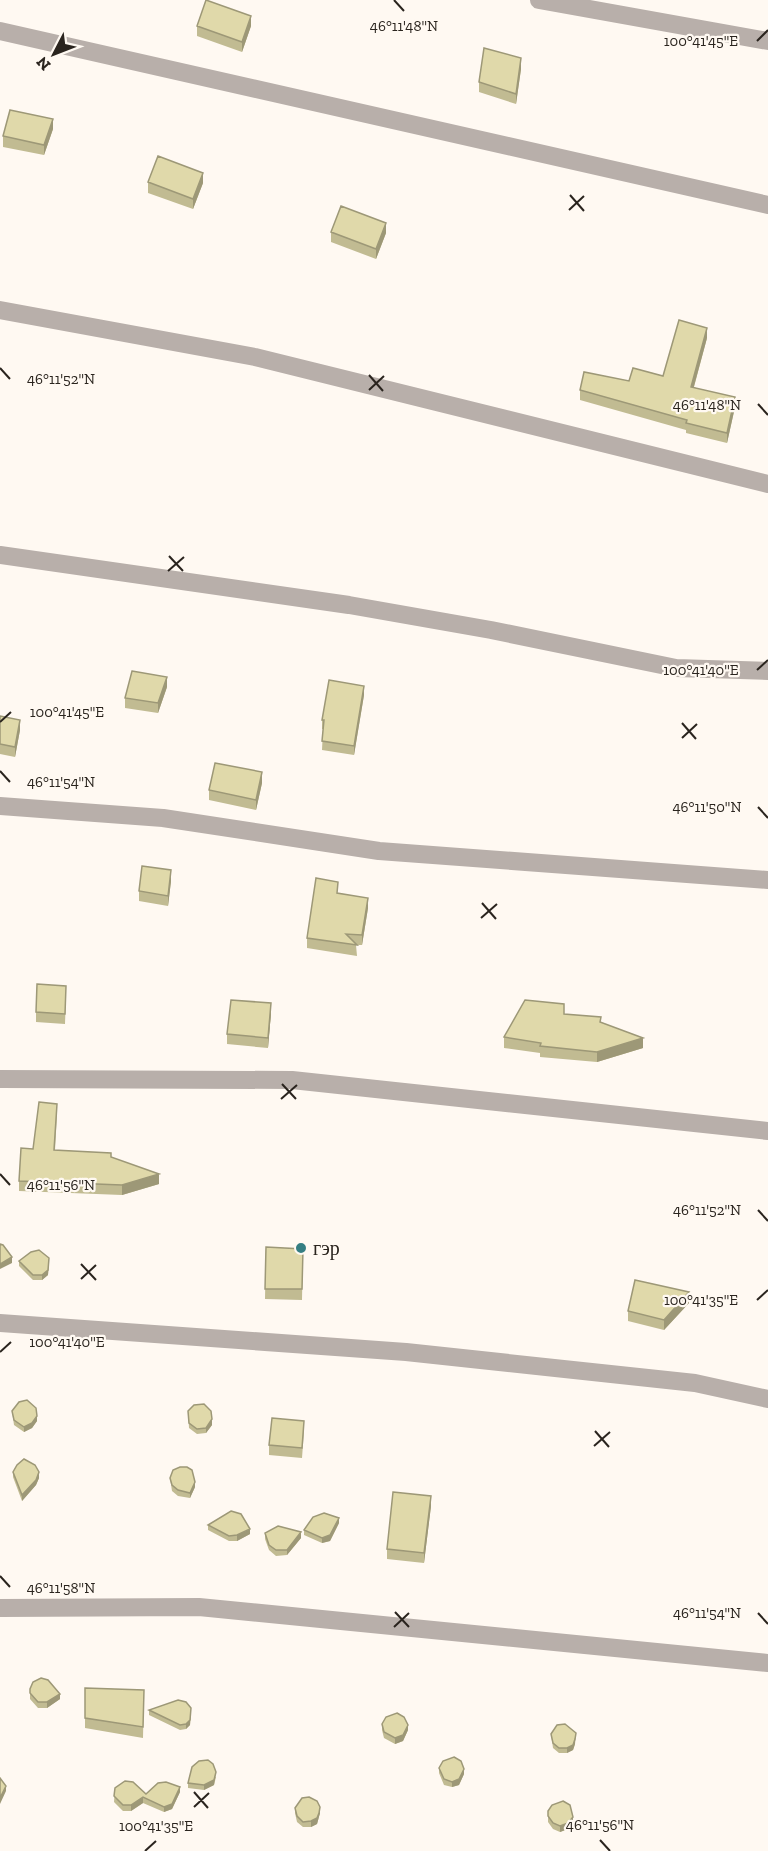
<svg xmlns="http://www.w3.org/2000/svg" width="768" height="1851" viewBox="0 0 768 1851" font-family="'Zilla Slab',serif">
<rect width="100%" height="100%" fill="#fff9f2"/>
<g fill="none" stroke-linecap="round" stroke-linejoin="round">
<!-- minor -->
<path stroke="#b8afaa" stroke-width="18" d="M539,0l229,41
M0,31l768,174
M0,310l255,47 513,127
M0,555l349,50 142,25 185,38 92,3
M0,806l163,12 216,33 389,29
M0,1079l292,1 476,51
M0,1323l406,29 289,31 73,16
M0,1608l199,-1 569,56"/>
</g>
<!-- wall -->
<path fill="#c1bb92" d="M197,26h54l-9,26 -45,-16z
M521,69l-5,35 -37,-12v-10z
M53,129l-9,26 -41,-8v-11z
M148,182l55,1 -10,26 -45,-16z
M331,232l55,1 -10,26 -45,-17z
M707,338l-13,49 41,20 -8,36 -41,-10v-3l-106,-30v-10l83,-14z
M167,687l-9,26 -33,-5v-10z
M364,695l-10,60 -32,-5 1,-21h-1v-9z
M0,716l20,14 -5,27 -15,-3z
M262,783l-6,27 -47,-10v-10z
M171,881l-3,25 -29,-5v-10z
M338,894l30,14 -6,37h-6l1,11 -50,-8v-10z
M66,996l-1,28 -29,-2v-10z
M271,1013l-3,35 -41,-4v-10z
M564,1014l37,9 42,25 -46,14 -57,-5v-4l-36,-5v-11z
M57,1114l-2,36 56,7 48,27 -37,11 -103,-4v-10l14,-32z
M266,1247l37,2 -1,51 -37,-1z
M19,1261l30,2 -1,12 -6,5h-9l-14,-14z
M689,1303l-25,27 -36,-9v-10z
M12,1411l25,10 -5,7 -8,4 -10,-7z
M188,1411l24,14 -6,8 -9,1 -8,-6z
M304,1431l-2,27 -33,-3v-10z
M13,1472l26,6 -3,7 -14,16 -9,-24z
M170,1478l25,9 -5,11 -12,-2 -6,-5z
M431,1506l-7,57 -37,-4v-10z
M339,1523l-9,18 -8,2 -18,-8v-5z
M208,1525l42,9 -13,7h-8l-21,-11z
M265,1533l36,5 -14,17 -11,1 -7,-6 -4,-11z
M85,1688l59,2 -1,48 -58,-10z
M30,1689l30,10 -13,9h-9l-8,-9z
M149,1710l42,3 -1,12 -4,4 -6,1 -31,-15z
M382,1724l26,6 -5,11 -8,3 -11,-6 -2,-8z
M551,1734l24,10 -2,6 -6,3h-8l-6,-5z
M439,1768l25,6 -5,11 -7,2 -8,-2 -5,-12z
M216,1777l-2,8 -10,5 -16,-2v-5z
M115,1788l31,6 34,-2 -8,17 -8,3 -21,-9 -12,8h-8l-9,-9z
M295,1808l25,5 -3,11 -6,3h-8l-6,-5 -2,-9z
M548,1811l25,11 -5,7 -8,3 -7,-3 -5,-7z"/>
<!-- shaded-wall -->
<path fill="#9d9877" d="M251,16v10l-9,26v-10z
M521,58v11l-5,35v-10z
M53,119v10l-9,26v-10z
M203,173v10l-10,26v-10z
M386,223v10l-10,26v-10z
M707,328v10l-16,59v-10z
M735,397v10l-8,36v-10z
M167,677v10l-9,26v-10z
M364,686v9l-10,60v-9z
M20,720v10l-5,27v-10z
M262,772v11l-6,27v-10z
M171,870v11l-3,25v-10z
M368,898v10l-6,37v-10z
M271,1003v10l-3,35v-10z
M643,1038v10l-46,14v-10z
M159,1174v10l-37,11v-10z
M12,1257v6l-12,6v-5z
M49,1258l-1,17 -6,5v-5z
M689,1292v11l-25,27v-10z
M37,1416v5l-5,7 -8,4v-5z
M212,1419v6l-6,8v-5z
M39,1472v6l-3,7 -14,16v-6z
M195,1482v5l-5,11v-5z
M431,1496v10l-7,57v-10z
M339,1518v5l-9,18 -8,2v-5z
M250,1529v5l-13,7v-6z
M301,1532v6l-14,17v-5z
M60,1694v5l-13,9v-6z
M191,1708l-1,17 -4,4v-5z
M408,1725v5l-5,11 -8,3v-6z
M576,1733l-1,11 -2,6 -6,3v-5z
M464,1769v5l-5,11 -7,2v-5z
M216,1772l-2,13 -10,5v-5z
M6,1786v5l-6,13v-6z
M180,1787v5l-8,17 -8,3v-5z
M143,1797v6l-12,8v-6z
M320,1807v6l-3,11 -6,3v-6z
M573,1817v5l-5,7 -8,3v-6z"/>
<!-- building -->
<path fill="#e0d9aa" stroke="#9d9877" stroke-width="1.5" d="M206,0l45,16 -9,26 -45,-16z
M484,48l37,10 -5,36 -37,-12z
M10,110l43,9 -9,26 -41,-9z
M158,156l45,17 -10,26 -45,-17z
M341,206l45,17 -10,26 -45,-17z
M679,320l28,8 -16,59 44,10 -8,36 -41,-10 1,-3 -107,-30 4,-18 45,9 4,-13 30,8z
M132,671l35,6 -9,26 -33,-5z
M329,680l35,6 -10,60 -32,-5 2,-21h-2z
M0,716l20,4 -5,27 -15,-3z
M215,763l47,9 -6,28 -47,-10z
M142,866l29,4 -3,26 -29,-5z
M316,878l22,4 -1,11 31,5 -6,37 -16,-1 11,11 -50,-7z
M37,984l29,2 -1,28 -29,-2z
M231,1000l40,3 -3,35 -41,-4z
M525,1000l39,4v10l37,3 -1,5 43,16 -46,14 -57,-6 1,-3 -37,-6z
M39,1102l18,2 -3,46 57,3v4l48,17 -37,11 -103,-4 2,-33 12,1z
M0,1244l3,1 9,12 -12,7z
M266,1247l37,2 -1,40h-37z
M39,1250l10,8 -1,12 -6,5h-9l-14,-14 12,-9z
M635,1280l54,12 -25,28 -36,-9z
M27,1400l9,8 1,8 -5,7 -8,4 -10,-7 -2,-9 7,-9z
M204,1404l7,7 1,8 -6,9 -9,1 -8,-6 -1,-12 6,-6z
M272,1418l32,3 -2,27 -33,-3z
M24,1459l11,6 4,7 -3,8 -14,15 -9,-23 4,-7z
M180,1467h7l5,3 3,12 -5,11 -12,-3 -6,-5 -2,-7 3,-8z
M393,1492l38,4 -7,57 -37,-4z
M231,1511l10,3 9,15 -13,6 -8,1 -21,-11z
M324,1513l15,5 -9,17 -8,3 -18,-8 9,-13z
M278,1526l23,6 -14,18h-11l-7,-5 -4,-12z
M41,1678l7,2 12,14 -13,8h-9l-8,-9v-4l3,-7z
M85,1688l59,2 -1,37 -58,-9z
M178,1700l8,2 5,6 -1,12 -4,4 -6,1 -31,-15z
M397,1713l7,4 4,8 -5,10 -8,3 -11,-6 -2,-8 4,-7z
M565,1724l11,9 -1,6 -2,6 -6,3h-8l-6,-5 -2,-9 6,-9z
M454,1757l7,4 3,8 -5,10 -7,3 -8,-3 -5,-11 4,-7z
M208,1760l5,4 3,8 -2,8 -10,5 -16,-2 4,-16 7,-6z
M0,1778l6,8 -6,12z
M125,1781l8,1 13,12 12,-11 8,-1 14,5 -8,17 -8,3 -21,-10 -12,8h-8l-9,-9 1,-8z
M309,1797l8,4 3,6 -1,6 -2,5 -6,3 -8,1 -6,-6 -2,-8 7,-10z
M563,1801l7,4 3,12 -5,6 -8,3 -7,-3 -5,-7v-5l4,-6z"/>
<!-- ticks -->
<path fill="none" stroke="#2a241e" stroke-width="2" d="M394,0l10,11M757,41l11,-11M570,195l14,16M569,210l15,-14M0,368l10,11M369,375l14,16M369,390l15,-14M758,404l10,11M169,556l14,15M168,571l16,-14M757,670l11,-10M0,722l11,-10M682,723l14,16M682,738l15,-14M0,771l10,11M758,807l10,11M482,903l14,16M481,918l16,-14M282,1084l14,15M281,1099l16,-14M0,1174l10,11M758,1210l10,11M81,1264l15,16M81,1279l15,-14M757,1300l11,-10M0,1352l11,-10M595,1431l14,16M594,1446l16,-14M0,1576l10,11M395,1612l14,15M758,1613l10,11M394,1627l15,-14M194,1792l14,16M194,1807l15,-14M600,1840l10,11M145,1851l11,-10"/>
<!-- markers -->
<circle fill="#357e82" stroke="#fff9f2" stroke-width="2" cx="301" cy="1248" r="6"/>
<g text-anchor="middle" dominant-baseline="central" stroke-width="4.5" stroke-linejoin="round" paint-order="stroke">
<!-- poi labels -->
<g font-size="20" fill="#2a241e" stroke="#fff9f2" text-anchor="start">
<text x="313" y="1248">гэр</text>
</g>
</g>
<g font-size="15" text-anchor="middle" fill="#2a241e" stroke="#fff9f2" stroke-width="4.5" stroke-linejoin="round" paint-order="stroke">
<text x="404" y="31">46°11'48"N</text>
<text x="701" y="46">100°41'45"E</text>
<text x="61" y="384">46°11'52"N</text>
<text x="707" y="410">46°11'48"N</text>
<text x="701" y="675">100°41'40"E</text>
<text x="67" y="717">100°41'45"E</text>
<text x="61" y="787">46°11'54"N</text>
<text x="707" y="812">46°11'50"N</text>
<text x="61" y="1190">46°11'56"N</text>
<text x="707" y="1215">46°11'52"N</text>
<text x="701" y="1305">100°41'35"E</text>
<text x="67" y="1347">100°41'40"E</text>
<text x="61" y="1593">46°11'58"N</text>
<text x="707" y="1618">46°11'54"N</text>
<text x="600" y="1830">46°11'56"N</text>
<text x="156" y="1831">100°41'35"E</text>
</g>
<!-- north arrow -->
<g transform="translate(54 54) rotate(228)" stroke="#fff9f2" stroke-width="4.5" paint-order="stroke">
<path d="M0-4.5L10 22L0 15L-10 22Z" fill="#2a241e"/>
<text y="-9" font-size="16" font-weight="bold" text-anchor="middle" fill="#2a241e">N</text>
</g>
</svg>
